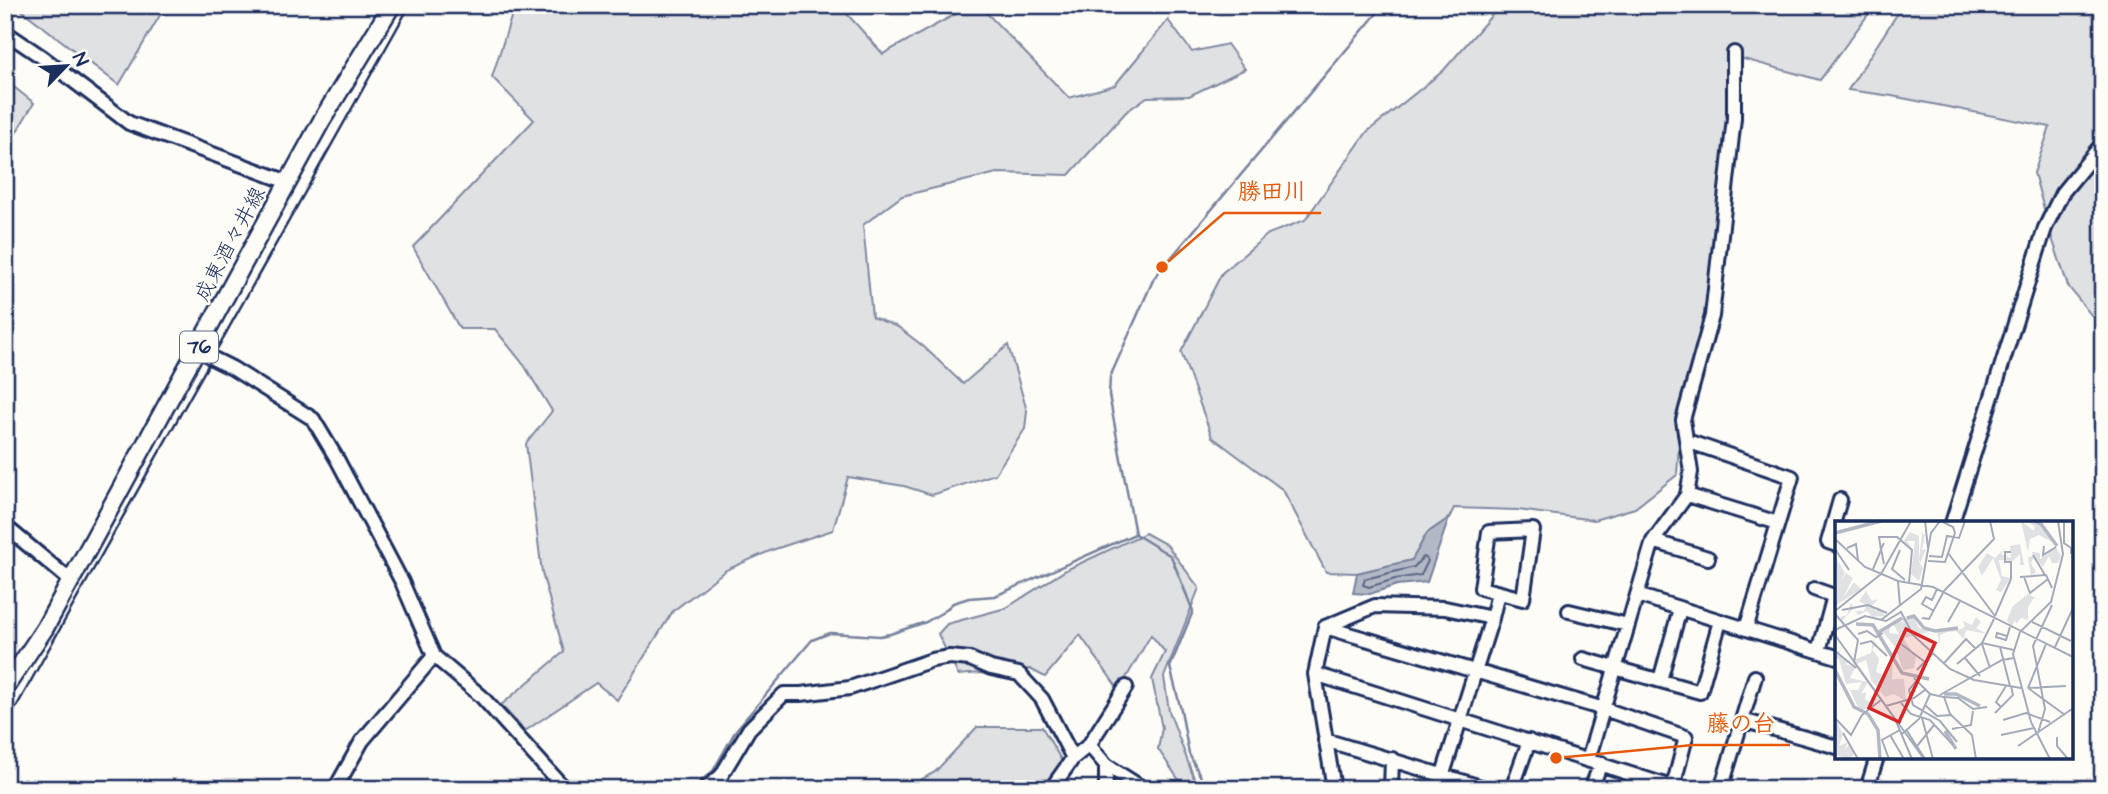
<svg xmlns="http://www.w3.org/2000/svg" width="2108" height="794" viewBox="0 0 2108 794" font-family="'Architects Daughter','Klee One',sans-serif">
<rect width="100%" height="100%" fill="#fdfcf7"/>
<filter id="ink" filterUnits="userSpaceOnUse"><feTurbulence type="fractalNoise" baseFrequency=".0143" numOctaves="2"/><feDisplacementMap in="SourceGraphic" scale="14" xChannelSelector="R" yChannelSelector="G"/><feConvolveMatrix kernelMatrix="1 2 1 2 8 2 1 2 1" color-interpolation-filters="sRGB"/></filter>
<g filter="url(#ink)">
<!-- green -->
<path fill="#e0e1e3" stroke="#7e88a0" stroke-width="2" d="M15,5h151l-47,80z
M515,5h324l44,49 89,-49h7l90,93 46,-13 53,-65 24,32 35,-8 18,25 -56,27 -42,1 -21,15 -57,63 -72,-2 -95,23 -39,29 9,92 26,10 25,19 40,38 45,-39 19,66 -2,18 -30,45 -63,21 -28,-9 -56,-9 -15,53 -61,20 -46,20 -53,41 -56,89 -21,-17 -71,48 -24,-26 63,-53 -22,-79 -16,-129 26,-33 -28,-46 -29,-36h-35l-47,-82 121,-127 -42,-43z
M1505,5h370l-55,75 -80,-22 -33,255 -27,117 -3,45 -42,33 -41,12 -76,-10 -64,-2 -5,10 -22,16 -15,26 -55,13 -31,-1 -43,-82 -71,-53 -31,-85 41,-79 46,-39 37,-14 62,-88 76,-61 48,-55z
M1903,5h200v325l-35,-44 -16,-48 -18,-65 16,-46 -158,-31 -44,-6z
M5,80l29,23 -29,48z
M1145,533l22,12 32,43 -35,89 5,34 29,78h-13l-27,-40 4,-21 -10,-49 13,-27 -14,-17 -32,55 -39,-55 -35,42 -15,-8 -72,6 -20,-41 9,-10 59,-16 60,-38z
M977,727h65l21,36 -21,26h-138l31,-17z"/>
<!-- water -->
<path fill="#b3b8c5" stroke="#76819c" stroke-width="2" d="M1449,518l-22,64 -30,3 -27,9 -17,-1 4,-20 55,-13 15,-27z"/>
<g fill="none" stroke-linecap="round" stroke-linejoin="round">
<!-- shore -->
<path stroke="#586687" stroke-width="2" d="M1423,557l3,1 2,3 -7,14 -26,4 -26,8 -6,-2 2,-6 49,-12z"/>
<!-- stream -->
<path stroke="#76819c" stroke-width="2.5" d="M1135,534l-26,-139 1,-18 44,-99 230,-273
M1135,534l36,22 22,55 -23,56 11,43 8,44 18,35
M691,789l22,-18 23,-41 76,-90 18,-7 50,3 10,-2 36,-12 17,-10 10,-9 16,-5 26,-2 140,-62"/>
<!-- minor casing -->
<g stroke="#1b2f5e" stroke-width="18">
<path id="minor" d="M5,32l37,25 87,66 159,59
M198,347l14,11 20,10 81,51 24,40 65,123 32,74 47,40 84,93
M1687,441l105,36 -46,152
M1687,495l91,28
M1952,523l93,-295 17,-35 41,-50
M5,526l66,55
M1533,530l-10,69 -42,-11 8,-56z
M1653,541l55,17
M1837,545l-9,-3 12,-42
M1814,589l20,7 -15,55
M1637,595l200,62
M1569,611l59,14
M1325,627l279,82 82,28 -13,50
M1325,627l50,-21 70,2 47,10
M1325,627l-10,47 19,115
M1583,659l117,33 20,-71
M1315,674l363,115
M1660,680l20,-71
M1742,720l95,27
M1325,740l163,49
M1089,745l17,20 38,24
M1588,760l65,-219 34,-46 4,-23 -8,-52 29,-104 22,-198v-65
M1106,765v24
M335,789l27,-48 72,-85
M705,789l16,-13 28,-47 35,-35h17l49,-6 82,-28 18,-3 20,2 21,9 28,6 23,25 31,59
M1051,789l22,-31 16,-13 37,-58
M1391,789l1,-30
M1442,789l1,-15 49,-156 6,-25
M1512,789l17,-48
M1591,789l10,-26
M1721,789l34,-112
M1867,789l10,-32"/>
</g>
<!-- major casing -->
<g stroke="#1b2f5e" stroke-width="21">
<path id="major" d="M5,688l40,-60 243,-446 34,-62 70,-115"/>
</g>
<!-- minor -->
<use href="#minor" stroke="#fdfcf7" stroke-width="12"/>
<!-- major -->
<use href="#major" stroke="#fdfcf7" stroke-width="16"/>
<!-- rail -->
<path stroke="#1b2f5e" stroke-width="2.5" d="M5,727l405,-722"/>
</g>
</g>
<g text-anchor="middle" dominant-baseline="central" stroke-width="5" stroke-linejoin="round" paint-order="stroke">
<!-- shield labels -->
<rect fill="#fdfcf7" stroke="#5f6c8c" stroke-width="2" x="180" y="331.5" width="38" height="31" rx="5"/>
<g font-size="19" font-weight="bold" fill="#1b2f5e">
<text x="199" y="347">76</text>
</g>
<!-- street labels -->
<g font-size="21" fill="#1b2f5e" stroke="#fdfcf7">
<text transform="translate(230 244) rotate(-62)">成東酒々井線</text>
</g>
</g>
<!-- overview -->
<g transform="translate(1835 521)">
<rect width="238" height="238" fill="#fdfcf7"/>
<path d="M186,0l13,10 1,-4 -7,-6 11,2 13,19 -13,-7 -9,4 -2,13zM83,10l7,4 -3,15 4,-1 -5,13 -3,-2 5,8 -4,13 -8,-7 4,-33h-8l5,8 -9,-7 7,-10 9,4v24l3,-26zM185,23l4,21h-4v-11l-7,7 -14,-1 3,16 9,2 -10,14 -5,-2 5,-10 -8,-22 -11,18 -4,-9 9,-14 8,5 11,-11 -5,7 10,4 -1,-12zM221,26l5,9 -3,7h-6l-3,-7 -6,11 -9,-10 -3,6 5,9 -5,4 -3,-19 5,-1 -1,-4 8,1v6zM0,35l10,17 -5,9 6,-9 7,5 -10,20 11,-16 7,7 -26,17zM31,70l6,10 6,-2 -6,7 4,5 3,-4 6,9 -13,1 -5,-6 -9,4 -4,-7 -12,13 -2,-4 7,-2 4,-12 5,8h8l2,-6 -7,-4zM193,73l12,6 -6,-2 -6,9v13l-7,-2 -5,6 -1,-4 -4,8 -4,-8 6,-14zM78,95l6,12 11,4 -27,6 13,19 -2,11 -11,2 -8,-23 -12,-15 8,-8 -2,9 10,1 -6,-10 6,-5 5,5 -3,-6zM141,96l5,5 -5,6 11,6 -21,-4 -2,9 -8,-8 -9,1 -7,3v9l-3,-12 24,-3 4,-2 -2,-6 9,4zM38,119l4,4 -5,5 7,10 -3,13 10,4 7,-14 -1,17h12l2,22 -12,-7 -9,3 -14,-17 -5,-20 -9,4 -3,-4 17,-7zM6,129l-2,4 10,8 -4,2 10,3 -5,11 18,4 -7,12 5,-2 -1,7 9,6 -11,5 -5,-3 -8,-17h8l4,-8 -16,2 -7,-25h-4v-7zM0,197l8,16 -4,12 9,-4 -3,7 5,-5 5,10 -7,5 -13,-4z" fill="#e0e1e3"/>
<path fill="none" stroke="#b3b8c5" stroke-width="3.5" d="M199,0l7,3 16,22M0,12l46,-12M72,97l7,-2 10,12 11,3 23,-3M21,103l17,1 29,48 27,6M44,111l23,-14M0,149l19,37 14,7 10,16 2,29M109,173h12l24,12M110,210l11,18"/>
<path fill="none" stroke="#a3aaba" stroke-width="2" d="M90,0l3,27M229,0v22l7,5v6M0,18l30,28 33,14 35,6 140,70M209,25l-1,9 13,-8M12,27l9,-4 2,16M0,28l14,21M65,29l-8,19 13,11M113,32l47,63M198,34l12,20M94,35l13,1 5,-21 12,2 6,-17M93,40l17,1 10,-29 -2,-6 -12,-6M176,41h-6v-10h6M49,43l-3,-15 3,-6M38,48l8,-19 -2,-13h18l15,13 -3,33M185,56l26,-2 6,13M189,56l6,16 18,-14M63,60l2,25M108,71l51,-53 -4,-18M7,89l26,-5 19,8M0,90l46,-37 30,-53M99,90l-12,-7 4,-7 6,3 5,-11M0,93l23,26 -4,22 41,57 17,40M160,95l16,-37v-18M87,97l7,1 14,-26M46,99l40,-31 10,-56 9,-12M113,101l12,-21M197,101l39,19M0,109l30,-14 21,5 15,-9 12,23 37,34 24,11 47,8M23,113l9,-3 9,6 7,-4M0,114l89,124M172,115l-10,-3 -1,4 10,3 4,-13M147,122l32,7M25,123l11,-3 16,15M66,123l24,18M147,123l8,24M165,126l10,39M220,126l18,-39M0,130l21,17M130,137l15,18M109,142l22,-24 10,10M122,143l25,-21 12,-24M82,149l16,-17M79,157l16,16 14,3 6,17 22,21 4,24M81,160l-7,9 4,15 27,16 17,21M193,167l37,27M193,167l18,-44M193,167l38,-2M105,174l62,-35 12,-2M109,176l14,1 15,11 14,-2M66,182l10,11 19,6 23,25M90,184l12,11 15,-1M51,185l28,-8 11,-8M166,186l-5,-5 10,-16M160,192l18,-18 -2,-9M0,197l16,17 11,-20 19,-15M87,197l11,41M168,199l23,-7 24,9M117,208l19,-4 2,-14M72,210l18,28M8,212l15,26M203,212l7,-24 -12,-63 19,-41M67,213l17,-15 11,-25M55,214l14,24M166,214l33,-7M222,216v9l11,13M82,225l17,-21M183,225l54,-37M54,238l-7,-19 18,-10M215,238l-19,-37 -18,-68 7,-22 31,-30 12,-48 -5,-33"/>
<path fill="#d62828" fill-opacity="0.15" stroke="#d62828" stroke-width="3.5" d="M71,108l29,14 -36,79 -30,-14z"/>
<rect width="238" height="238" fill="none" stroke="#1b2f5e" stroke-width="3.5"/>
</g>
<!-- callouts -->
<path fill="none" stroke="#e8590c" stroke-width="2.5" d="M1162 267L1224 213H1321M1556 758L1693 745H1790"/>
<g fill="#e8590c" stroke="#fdfcf7" stroke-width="2.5">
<circle cx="1162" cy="267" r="7"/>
<circle cx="1556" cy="758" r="7"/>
</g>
<g font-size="23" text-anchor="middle" font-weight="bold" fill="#e8590c" stroke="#fdfcf7" stroke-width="5" stroke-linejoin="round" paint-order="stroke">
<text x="1272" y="199">勝田川</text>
<text x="1741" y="731">藤の台</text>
</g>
<!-- margin -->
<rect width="2108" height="794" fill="none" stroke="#fdfcf7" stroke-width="28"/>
<rect x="14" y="14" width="2080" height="766" fill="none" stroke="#1b2f5e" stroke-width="2.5" filter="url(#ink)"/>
<!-- north arrow -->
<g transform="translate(66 66) rotate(65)" stroke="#fdfcf7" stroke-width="5" paint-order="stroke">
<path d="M0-5L12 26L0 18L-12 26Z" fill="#1b2f5e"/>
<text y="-10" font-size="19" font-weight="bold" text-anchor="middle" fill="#1b2f5e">N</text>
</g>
</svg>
